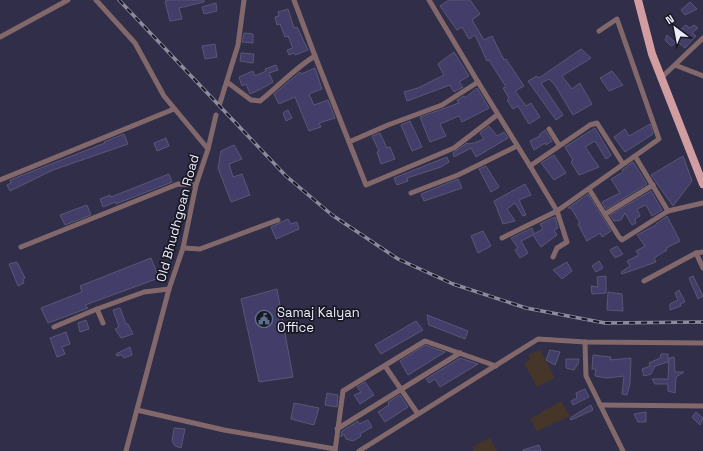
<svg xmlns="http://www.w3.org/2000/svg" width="703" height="451" viewBox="0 0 703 451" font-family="'Space Grotesk',sans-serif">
  <rect width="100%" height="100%" fill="#302e48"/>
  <g fill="#453629">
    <path d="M540,350L555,378L537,387L524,363L530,360L528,355Z"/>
    <path d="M561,401L570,416L537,431L530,419Z"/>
    <path d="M490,438L497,451H474L472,447Z"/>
  </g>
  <g fill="#423d69" stroke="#595774">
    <path d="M169,0H204V2L179,8L182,19L170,21L165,1Z"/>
    <path d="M449,0H470L480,14L472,20L484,40L492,36L504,60L506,59L524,86L515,91L526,106L531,103L540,117L529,124L518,106L513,109L507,100L509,98L503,88L506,87L489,60L487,61L475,35L469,39L462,27L457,30L440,6Z"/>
    <path d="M690,2L697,9L685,15L681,10Z"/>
    <path d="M216,3L217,11L204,14L202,7Z"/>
    <path d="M288,9L294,28L297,27L308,50L295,55L294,53L289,55L287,50L293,48L288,36L285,37L280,24L277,25L275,17L279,16L278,12Z"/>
    <path d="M686,25L690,28L694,25L698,28L692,33L696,36L685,48L679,43L684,32L681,29Z"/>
    <path d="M244,33L253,34V43L242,42Z"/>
    <path d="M667,35L676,43L671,46L665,40Z"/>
    <path d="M215,44L217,57L205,59L202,46Z"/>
    <path d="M581,49L591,58L562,76L572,89L580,83L592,104L573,115L555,85L549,79L541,83L563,115L556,120L528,81L537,76L539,78Z"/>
    <path d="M454,52L469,76L459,82L463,87L454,92L450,85L407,101L404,92L418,88L444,75L438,64Z"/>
    <path d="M241,53L254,54L253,63L240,61Z"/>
    <path d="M276,65L278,70L269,73L273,82L261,89L250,94L246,84L242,86L239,77L253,71L255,76L266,71L265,69Z"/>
    <path d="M315,68L322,89L309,94L314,105L328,100L335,118L319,123L321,127L309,131L295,97L279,104L274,94L300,72L301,74Z"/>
    <path d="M612,71L623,85L609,91L600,78Z"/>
    <path d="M477,88L489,108L462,122L459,116L440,124L446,136L430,142L420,117L459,103L457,100L464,96L465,98Z"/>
    <path d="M288,110L292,118L286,121L283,113Z"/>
    <path d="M410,121L422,147L412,151L401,125Z"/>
    <path d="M650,124L653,134L625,152L614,137L625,129L629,136Z"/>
    <path d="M489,126L497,136L504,132L508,138L476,157L471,148L454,157L453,153L467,143L468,144L474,143L484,139L480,133Z"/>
    <path d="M595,128L611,155L606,159L595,141L585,147L599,167L579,175L571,162L573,160L565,147Z"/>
    <path d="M545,130L552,141L546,145L545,143L534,150L530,141L540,136L539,135Z"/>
    <path d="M380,133L387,148L390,147L395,159L381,164L377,152L379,151L372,136Z"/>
    <path d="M124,134L128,144L53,170L10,191L7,185L11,183L10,180L105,143L104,142Z"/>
    <path d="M166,138L169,146L157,151L154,143Z"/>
    <path d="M234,145L242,159L229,164L233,177L242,174L250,195L231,202L218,168L221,151Z"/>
    <path d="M554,155L566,173L554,180L541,163Z"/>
    <path d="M683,156L692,181L673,206L651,175Z"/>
    <path d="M447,157L449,162L441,167L407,178L408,181L397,185L394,178Z"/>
    <path d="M633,162L647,184L606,209L602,202L620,193L611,179L623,172L622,170Z"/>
    <path d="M486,166L499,187L491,192L479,169Z"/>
    <path d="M169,174L172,182L116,204L115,202L103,207L100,199L110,195L111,197Z"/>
    <path d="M458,179L462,188L424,201L421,194Z"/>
    <path d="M525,184L531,195L519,200L526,215L523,216L515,203L507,209L515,221L503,224L494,201Z"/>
    <path d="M651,191L662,210L652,216L646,205L637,209L640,216L635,219L636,223L632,225L625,213L621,220L614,221L610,215Z"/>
    <path d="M588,194L611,231L602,237L600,233L587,241L578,224L580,223L571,208H568Z"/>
    <path d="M87,205L91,215L65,225L60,215Z"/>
    <path d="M667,216L680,241L666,248L667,250L654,258L656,262L622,274L621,272L630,266L627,261L639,255L636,251L645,246L637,235L656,225V224Z"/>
    <path d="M555,217L558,228L554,230L557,235L541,247L533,235L521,241L528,253L520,258L515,250L518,248L511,238L532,228L534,234L543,229L540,224Z"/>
    <path d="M288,219L291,224L297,222L299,229L276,239L271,227Z"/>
    <path d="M483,231L491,246L478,253L471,236Z"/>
    <path d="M617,246L623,254L615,258L610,250Z"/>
    <path d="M151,258L159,278L85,305L88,308L48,323L41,308L82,292L80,286Z"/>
    <path d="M599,261L603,268L596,272L592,266Z"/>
    <path d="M17,262L25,278L23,279L24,283L18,286L9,264Z"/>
    <path d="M567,262L572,271L562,279L553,270Z"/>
    <path d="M606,276V293L592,294L591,286L598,287L597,277Z"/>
    <path d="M693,276L703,296L698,299L689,278Z"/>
    <path d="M277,289L293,377L259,382L241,299Z"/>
    <path d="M679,290L685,302L680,304L681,306L670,310V304L678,300L675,293Z"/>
    <path d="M608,292L622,294L623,311L607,310Z"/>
    <path d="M120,308L126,324H128L133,334L121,338L115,329L119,327L113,310Z"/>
    <path d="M427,315L468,331L465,339L429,325Z"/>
    <path d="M86,320L89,329L80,332L78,323Z"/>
    <path d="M416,321L423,330L381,354L375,345Z"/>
    <path d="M66,332L70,344L62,347L65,354L57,357L50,338Z"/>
    <path d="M425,345L445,352L408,375L400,361Z"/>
    <path d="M130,347L132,355L124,358L122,355L117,356L116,354Z"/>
    <path d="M550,350L560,352L555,365L546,360Z"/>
    <path d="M661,354H668V362L655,366L651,374L644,376L642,369L650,366L649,363L660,358Z"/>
    <path d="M593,355L611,357L610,360L631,358L630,383L627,395L622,394L624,376L607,378L595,376L596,369H592Z"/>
    <path d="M674,357L675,372H684L676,377L675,393L668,391V384H655L652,379H668L669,358Z"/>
    <path d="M460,358L478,364L440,387L435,379L429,383L426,379Z"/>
    <path d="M566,359H579L578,364L574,370L566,368Z"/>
    <path d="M365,382L374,395L360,404L354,395L361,392L357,387Z"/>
    <path d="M585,389L589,397L573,405L571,401L577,398L576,393Z"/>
    <path d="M327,393L338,395L337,407L325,405Z"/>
    <path d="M400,395L408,407L385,422L378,412L389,405L388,402Z"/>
    <path d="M294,403L319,408L314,425L291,419Z"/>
    <path d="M591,405L593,410L571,420L570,418Z"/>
    <path d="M646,412V422H638L634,414Z"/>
    <path d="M696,412L703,418L700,425L692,417Z"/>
    <path d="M368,420L372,427L360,434L361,436L353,441L346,439L344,434L341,437L342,431L358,421L359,424Z"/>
    <path d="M174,428L185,429L181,448L175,446L172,441Z"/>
    <path d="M539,445L541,451H523V450Z"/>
  </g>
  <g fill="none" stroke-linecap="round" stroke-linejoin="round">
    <g stroke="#82686a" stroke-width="5">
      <path d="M96,0L135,43L164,96L208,149L196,185L183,248L169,289L126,451"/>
      <path d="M429,0L478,82"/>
      <path d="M0,37L68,0"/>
      <path d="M315,56L366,185L454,148L497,115"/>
      <path d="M675,65L703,76"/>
      <path d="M661,78L703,38"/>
      <path d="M227,82L251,100L260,101C279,86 295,68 315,56L294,0"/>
      <path d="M220,103L238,45L244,0"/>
      <path d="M549,129L559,145"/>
      <path d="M349,142L388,125L442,105L478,82L530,166"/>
      <path d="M208,149L216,115"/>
      <path d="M635,156L668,211"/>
      <path d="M0,180L174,109"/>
      <path d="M589,189L619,237L622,240L668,211L703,203"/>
      <path d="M411,193L458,175L517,146"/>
      <path d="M605,214L653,185"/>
      <path d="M502,238L557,211L530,166L590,125L597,123L623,164"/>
      <path d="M21,247L178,184L196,185"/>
      <path d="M183,248L200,249L278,220"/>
      <path d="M703,252L696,253L703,268"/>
      <path d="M553,257L557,248L567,242L557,211L659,139L617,19L599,31"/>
      <path d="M644,281L696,253"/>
      <path d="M103,323L97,309L144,292L169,289"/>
      <path d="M54,327L97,309"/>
      <path d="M585,342L586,376L623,451"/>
      <path d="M385,366L418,414"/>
      <path d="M600,405L703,406"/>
      <path d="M137,410L224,430L335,449"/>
      <path d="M337,429L460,353"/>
      <path d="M335,451L343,391L425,341L496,366"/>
      <path d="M359,451L538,339L585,342L703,343"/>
    </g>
    <path stroke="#d19da1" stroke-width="8" d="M638,0L652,54L703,184"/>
    <defs>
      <path id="rail" d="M119,0L286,176L332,215L398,259L453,284L526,308L605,323L703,322"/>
    </defs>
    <use href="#rail" stroke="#8b8a9f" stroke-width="3.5"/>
    <use href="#rail" stroke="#181823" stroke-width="2" stroke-dasharray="6" stroke-linecap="butt"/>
  </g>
  <defs>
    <symbol id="civic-ring" viewBox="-11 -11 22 22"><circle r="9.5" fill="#181823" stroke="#5c6f8a" stroke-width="1.5"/><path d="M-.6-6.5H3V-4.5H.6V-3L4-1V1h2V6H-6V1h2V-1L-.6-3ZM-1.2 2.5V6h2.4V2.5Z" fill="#5c6f8a"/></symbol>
  </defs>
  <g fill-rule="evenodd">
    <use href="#civic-ring" x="254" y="309" width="20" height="20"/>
  </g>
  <g text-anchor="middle" stroke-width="3.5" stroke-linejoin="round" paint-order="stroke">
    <g font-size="13" fill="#ecebfc" stroke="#181823">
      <text transform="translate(177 218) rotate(-75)" y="5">Old Bhudhgoan Road</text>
    </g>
    <g font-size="13" fill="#ecebfc" stroke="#181823" text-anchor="start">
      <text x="277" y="317">Samaj Kalyan<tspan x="277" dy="15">Office</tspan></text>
    </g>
  </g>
  <g transform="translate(675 28) rotate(328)" stroke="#181823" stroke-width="3" paint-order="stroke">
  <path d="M0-3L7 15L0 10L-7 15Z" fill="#ecebfc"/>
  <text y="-6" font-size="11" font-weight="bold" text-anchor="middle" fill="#ecebfc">N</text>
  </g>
</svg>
